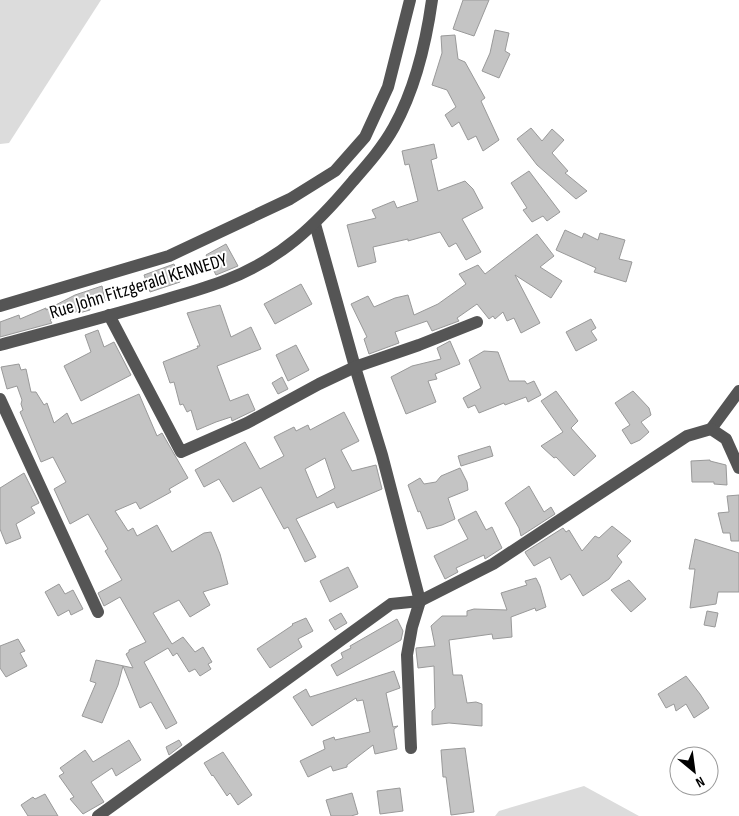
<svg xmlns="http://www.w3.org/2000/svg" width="739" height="816" viewBox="0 0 739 816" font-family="'Sofia Sans Condensed',sans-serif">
  <rect width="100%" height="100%" fill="#fff"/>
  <g fill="#dcdcdc">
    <path d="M0,0H101L9,143L0,144Z"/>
    <path d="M584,786L639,816H495L499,811Z"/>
  </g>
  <g fill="#c4c4c4" stroke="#999" fill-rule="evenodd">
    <path d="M463,0H489L474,36L453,29Z"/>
    <path d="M495,30L509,33L505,51L510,54L499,78L482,71L490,53Z"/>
    <path d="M455,35L458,59L465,62L485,98L481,101L499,140L483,151L476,136L468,140L459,122L452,127L445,115L456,107L447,90L432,85L442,53L441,36Z"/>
    <path d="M531,128L542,141L552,129L564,140L552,153L568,171L565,173L587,191L576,199L537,165L517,139Z"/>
    <path d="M434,144L437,158L431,160L438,191L465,181L473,189L483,208L462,219L481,252L466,260L456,243L449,247L440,232L408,241V239L373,247L376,262L358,267L347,225L376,218L372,210L394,201L397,208L418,201L409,164L405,165L402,151Z"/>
    <path d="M529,171L560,212L547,221L543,216L532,222L523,210L527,208L511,183Z"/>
    <path d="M565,230L582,238L584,233L598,240L600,233L625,240L619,259L632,262L626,282L594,272L596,268L556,250Z"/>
    <path d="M537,234L554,256L540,267L562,281L551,298L515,275L540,323L521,333L514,318L507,321L503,312L495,319L493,316L489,319L477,304L457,318L459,321L432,331L427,321L395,332L399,343L369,354L364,339L367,337L351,304L368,296L374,307L395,298L408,295L414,315L438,304L466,284L459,274L478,265L485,274Z"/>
    <path d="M226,244L238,266L216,275L206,255Z"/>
    <path d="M174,264L180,282L150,292L144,275Z"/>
    <path d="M301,284L312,304L275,324L264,304Z"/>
    <path d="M102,286L105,301L90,307V310L79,313L78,311L50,320L52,323L0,337V322L19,315L20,319L46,308V310L75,295Z"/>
    <path d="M220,305L231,337L251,327L261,349L217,366L230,401L248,394L255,410L232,421L231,417L216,422L197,430L191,410L187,412L183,404L180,405L174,382L170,383L163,362L198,348L197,346H200L187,313Z"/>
    <path d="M591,319L596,328L591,331L597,340L576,351L566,332Z"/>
    <path d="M98,330L104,347L114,342L131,375L81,401L64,366L91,352L85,335Z"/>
    <path d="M450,341L460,364L435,374L437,379L428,381L436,402L406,414L391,377L412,366L441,359L437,348Z"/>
    <path d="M296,345L309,370L288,381L276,355Z"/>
    <path d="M484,351L498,352L509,381H525L527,384L534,381L541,395L528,402L526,397L505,405L504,403L479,413L475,405L468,408L463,398L481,388L469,360Z"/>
    <path d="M19,364L21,370L26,369L31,392H36L44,405L47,403L54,423L67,413L72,424L139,394L157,436L162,433L188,478L169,489L171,492L140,509L136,502L115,511L128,531L133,528L137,536L157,525L172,552L204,533L211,532L220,554L228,584L203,592L210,605L190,617L179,600L153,613L172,644L183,637L195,652L203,647L212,662L208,664L211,669L200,676L195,669L189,672L177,653L173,656L168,648L144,662L177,723L166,729L151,702L140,708L123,666L118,685L102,723L82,716L96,683L90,681L96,660L133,668L126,654L129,652V650L146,642L120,597L104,606L98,593L122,580L105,551L108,549L88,514L70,524L54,489L66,482L53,457L41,462L20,412L23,410L21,404L22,400L17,386L7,389L1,367Z"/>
    <path d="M282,377L288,389L278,394L272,383Z"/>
    <path d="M556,391L578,421L571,428L596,456L574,476L556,457L554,458L541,446L563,432L541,401Z"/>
    <path d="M633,391L649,408L651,415L641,422L649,432L640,440L631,444L622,430L630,425L615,403Z"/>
    <path d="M344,412L359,441L341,450L352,471L376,465L382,489L337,508L334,502L296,519L316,557L305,562L288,527L284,529L261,487L233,502L219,479L204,487L195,470L245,442L260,469L284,456L274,437L294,427L296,431L308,425L310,430ZM325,458L335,488L317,498L305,469Z"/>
    <path d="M490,446L493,456L461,466L458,456Z"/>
    <path d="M710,460V461L726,465L727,485L714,484V482H692L691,461Z"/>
    <path d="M460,468L467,482L468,490L448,498L455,519L442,525L427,529L420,511L418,512L408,485L420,478L424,484L436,482L441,476Z"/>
    <path d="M24,473L39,503L31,507L35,513L16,524L21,538L6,544L0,529V488Z"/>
    <path d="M529,486L544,512L551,507L555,514L521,536L519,528L505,503Z"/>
    <path d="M739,495V541H731L730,533H723L718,513L729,512L727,496Z"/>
    <path d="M476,511L486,530L492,527L502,548L485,559L484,555L456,568L458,572L445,579L434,556L468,539L458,520Z"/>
    <path d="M612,526L631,541L617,556L622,562L609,579L583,596L570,574L561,580L550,557L534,566L526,554L525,552L563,528L566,532L569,530L582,551L595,536L599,538Z"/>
    <path d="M695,539L739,553V592H718L716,604L690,608L695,569H689Z"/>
    <path d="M348,567L358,587L330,602L320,581Z"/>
    <path d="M536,578L540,586L546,607L536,611L535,608L511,617L512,637L493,639L492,634L449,640L453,675H462L467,703L476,702L482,704V726L449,723L432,725V711L435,708L434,666L418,668L416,650V648L435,646L431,626L442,616H467V611L474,609L507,610L501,593L527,585L525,581Z"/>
    <path d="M629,580L646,599L631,612L611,590Z"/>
    <path d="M59,584L65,594L73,590L83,609L71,615L69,610L58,616L45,592Z"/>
    <path d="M707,611L718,613L715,627L704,625Z"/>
    <path d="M341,613L347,623L335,630L329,620Z"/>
    <path d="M306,618L313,631L298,639L302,647L270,668L257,649L293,625L292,624Z"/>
    <path d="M397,619L403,631L401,640L337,676L331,665L343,658L341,653L351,648L350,646Z"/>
    <path d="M18,639L25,651L20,653L27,666L6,677L0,668V646Z"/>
    <path d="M394,671L400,688L386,693L393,727L398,726L394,729V732L397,749L375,754L373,745L347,765V767L333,771L331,766L308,777L300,761L325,749L323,741L334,737L335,740L370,732L363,700L357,701L356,698L312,726L293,697L306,689L310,697Z"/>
    <path d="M686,676L700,694L709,708L694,718L686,704L676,711L674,704L666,708L658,694Z"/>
    <path d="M129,740L141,760L116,776L112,768L91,782L104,802L83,814L70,799L74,797L59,776L64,773L60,768L85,750L93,762Z"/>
    <path d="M179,740L182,745L169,755L166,747Z"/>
    <path d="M465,748L474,812L451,815L446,777H443L441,750Z"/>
    <path d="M223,752L252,795L238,805L230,793L227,796L213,775L212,776L204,763Z"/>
    <path d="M400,788L403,811L380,814L377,791Z"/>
    <path d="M352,793L358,814L351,816H331L326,800Z"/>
    <path d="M45,794L58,816H28L21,805L33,797L35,799Z"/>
  </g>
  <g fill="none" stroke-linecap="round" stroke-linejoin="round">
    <g stroke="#555" stroke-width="12">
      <path d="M315,224L355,367L382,455L420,601L412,627L407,655L411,748"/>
      <path d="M0,306L169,256L290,199L335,171L365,137L388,87L410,0"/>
      <path d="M109,315L181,452L247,423L319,384L355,367L419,345L477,322"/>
      <path d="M0,345C52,331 105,317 157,302C180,295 204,289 226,280C281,259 316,225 353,181C368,164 383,147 394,127C415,89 426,43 432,0"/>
      <path d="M0,399L98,612"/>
      <path d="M711,429L739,391"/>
      <path d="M98,816L391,604L420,601L493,564L687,436L711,429L726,439L739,468"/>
    </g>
  </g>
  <g text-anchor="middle" stroke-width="4" stroke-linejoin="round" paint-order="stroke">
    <g font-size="19" fill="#000" stroke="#fff">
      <text transform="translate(138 285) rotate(-17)" y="7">Rue John Fitzgerald KENNEDY</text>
    </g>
  </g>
  <g transform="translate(694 771) rotate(151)"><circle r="24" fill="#ffffff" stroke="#999999"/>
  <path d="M0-4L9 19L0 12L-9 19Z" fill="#000000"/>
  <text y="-8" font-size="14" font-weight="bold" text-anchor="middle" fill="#000000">N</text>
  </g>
</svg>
